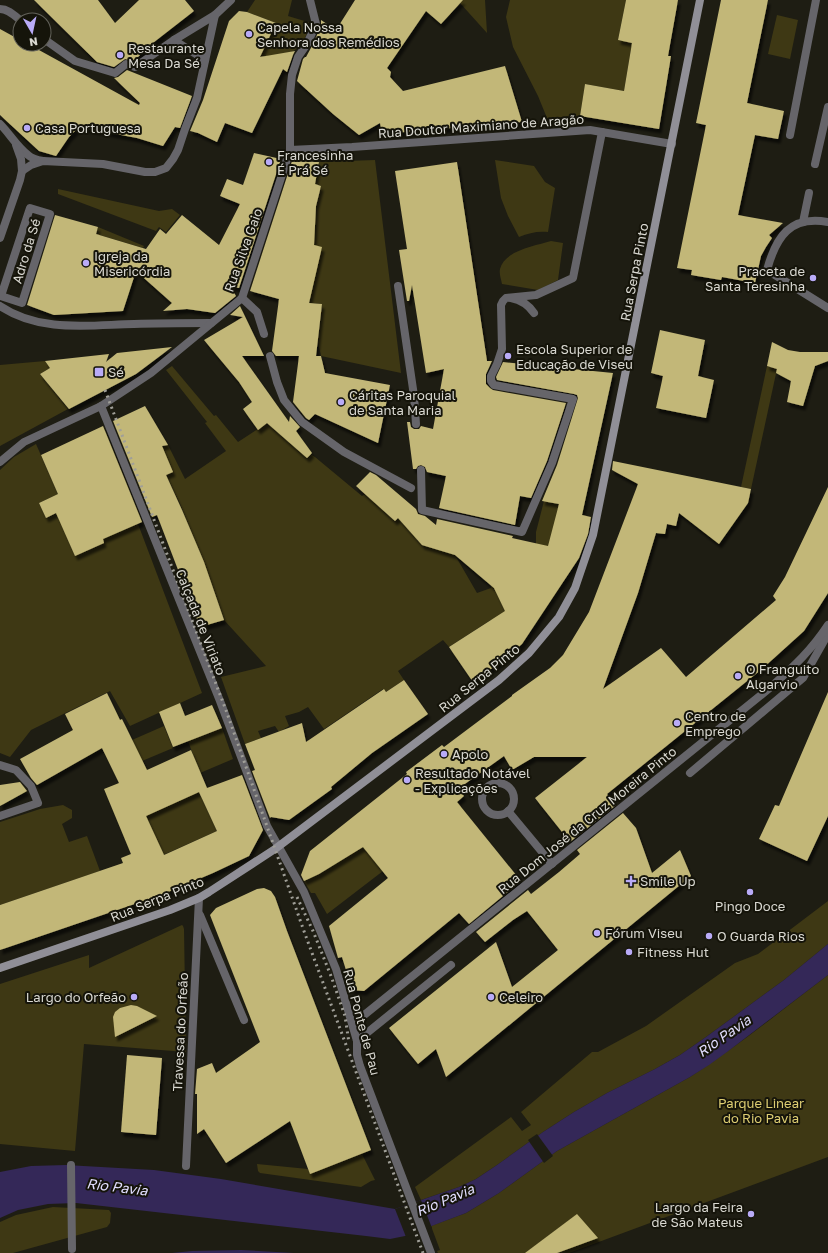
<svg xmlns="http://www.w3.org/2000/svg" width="828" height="1253" viewBox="0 0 828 1253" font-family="'Golos Text',sans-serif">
  <defs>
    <filter id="shadow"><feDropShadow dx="2.5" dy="4.5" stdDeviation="1" flood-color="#0009"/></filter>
  </defs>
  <rect width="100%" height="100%" fill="#1e1d13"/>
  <g fill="#3e3814">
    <path d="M255,0H292L288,16L311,23C308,33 303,44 295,50C290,54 267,56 260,57L276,23L247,12Z"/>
    <path d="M457,0H485L487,33L460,3Z"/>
    <path d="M510,0H626L618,40L632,43L624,91L585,84L580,116L547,118L538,96L513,47L506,17Z"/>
    <path d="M777,15L798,20L790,59L768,54Z"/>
    <path d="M375,160L401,373L321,356L318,342L322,304L309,303L316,206L321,186L315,184L319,162Z"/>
    <path d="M495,160L534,166L545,182L555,188L548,232C537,231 529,233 519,237L508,216L501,198Z"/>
    <path d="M58,189L159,211L172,209L180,215L166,232L159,227L156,231L58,194Z"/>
    <path d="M98,227L144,246L143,248L96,234Z"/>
    <path d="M551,241L563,243L558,280L538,290L502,284C501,279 499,274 500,269C505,250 535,246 551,241Z"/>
    <path d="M45,361L50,368L40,374L68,409L0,446V365Z"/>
    <path d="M172,366L214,416L216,415L238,442L267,423L286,439L315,457L362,496L365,494L395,521L398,518L417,539V541L446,546L445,552L455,555L477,593L491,588L493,571L536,559V532L544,501L559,504L572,566L569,573L539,560L507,614L489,621L449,647L443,640L398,671L404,680L386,692L383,689L324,729L308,707L299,712L285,716L289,726L279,732L275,726L258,731L261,738L245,744L221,677L266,666L224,620L203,561L180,504L166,475L157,448L168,445L185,479L226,451L205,423L207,422L166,370Z"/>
    <path d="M767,366L777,369L751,489L741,487Z"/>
    <path d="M36,444L58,494L39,503L46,518L58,512L69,542L75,556L104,543L103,539L138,524L202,693L130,726L110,691L31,730L10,757L0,753V470L14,457Z"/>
    <path d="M164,726L173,748L142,761L132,740Z"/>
    <path d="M222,728L233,759L200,773L188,741Z"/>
    <path d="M135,792H199L217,831L163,855Z"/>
    <path d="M63,805L72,810V818L62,824L69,842L87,836L100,871L0,905V822L40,809Z"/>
    <path d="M363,846L383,871L327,914L315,893H311L304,881L321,873Z"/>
    <path d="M828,901V944L784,980L706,1037L680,1055L655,1069L607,1093L574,1112L543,1132L497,1165L476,1179L459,1187L421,1200L415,1187L511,1117L522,1131L531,1125L521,1112L592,1052H598L646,1026L735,963L758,954Z"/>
    <path d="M182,925L183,926L184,929L186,1052L84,1044L75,1151L0,1144V984L89,955V968Z"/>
    <path d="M828,975V1157L569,1253H438L437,1251L440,1250L431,1226L466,1213L499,1193L557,1151L690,1077C738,1046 782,1010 828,975Z"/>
    <path d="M362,1154L375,1180L371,1181L361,1187L260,1173L258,1171L257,1164L308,1169L310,1173Z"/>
    <path d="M53,1207L109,1210L111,1213L110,1223L107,1227L13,1253H0V1222L16,1215Z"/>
  </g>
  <g fill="#342858">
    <path d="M828,944V975L727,1052L709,1065L690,1077L557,1151L499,1193L466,1213L405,1236L390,1239L366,1236L76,1203L48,1204L18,1210L0,1218V1172L31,1166L66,1165L154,1170L221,1179L395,1209L459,1187L476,1179L497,1165L543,1132L574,1112L607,1093L655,1069L680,1055L706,1037L784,980Z"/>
    <path d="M241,1250L294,1253H172L192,1251Z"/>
  </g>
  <g fill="#1e1d13">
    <path d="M537,1134L553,1156L544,1163L528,1140Z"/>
    <path d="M421,1200L432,1228L406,1237L395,1209Z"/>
  </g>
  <g fill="#c2b778" fill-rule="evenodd" filter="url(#shadow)">
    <path d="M34,0H98L115,23L139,0H185L194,11L149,46L134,61L125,59L114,67L97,62Z"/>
    <path d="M355,0H463L441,24L426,11L387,68L391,72L390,77L403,91L505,66L522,122L382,134L380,123L359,135L333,114L297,81L303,59L305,57H306L312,46L321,26V20L336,30Z"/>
    <path d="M626,0H678L668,56H671L659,129L580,116L585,84L624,91L632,43L618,40Z"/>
    <path d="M721,0H768L747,103L784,111L778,139L755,135L738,215L783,223L769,235L772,238L766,247L761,256L755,283L722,277L721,280L691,275L692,270L677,268L706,125L696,123Z"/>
    <path d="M239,11L247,12L276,23L260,57L295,51L293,55L287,72L283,69L252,133L225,123L217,142L198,133L190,131L203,100L229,21Z"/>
    <path d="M0,29L20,40V44H28L139,105L140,103L114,78L118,77L127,70L192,96L180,128L175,127L163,146L137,138L79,127L69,137L56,156L39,151L0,115Z"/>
    <path d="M254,153L281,159L239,288L230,286L236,296L215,313L187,309L163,311L172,303L136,271L123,311L54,315L27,305L55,215L98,227L96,234L146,249L160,229L166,234L182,215L219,245L240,204L220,196L227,179L243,185Z"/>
    <path d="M292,161L319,162L315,184L321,186L316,206L314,245L322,247L309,303L322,304L316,356H321L325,373L390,385L378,443L315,414L309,420L306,418L293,402L299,356H276L272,351L279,299L250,291Z"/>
    <path d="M457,162L487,361H492L486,374V384L490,388L493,390L566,403L547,461L531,498L520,496L515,525L439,508L446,476L427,472L425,467L421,465L418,466L416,469H413L407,422H410L411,427L414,429H419L421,426L433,429L444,369L426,373L412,285L409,301H407L399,250L407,249L395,171Z"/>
    <path d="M240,306L264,356H242L289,422L290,416L300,427L296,431L312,453L307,458L267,423L258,430L243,409L252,402L239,382L204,340L243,317L230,315Z"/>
    <path d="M660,330L705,340L698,376L714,380L706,418L656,408L663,376L651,373Z"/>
    <path d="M772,342L788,350L800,352H828V361L815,366L803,406L787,402L791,381L776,373L777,369L767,366Z"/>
    <path d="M172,347L136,374L69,409L40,374L50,368L45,361L109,354L106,362L117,353Z"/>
    <path d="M503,362L613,373L582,515L591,517L588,534L579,558L522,644L506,658L473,682L449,647L505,611L494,588L455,555L422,545L398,518L395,521L356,486L370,472L376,475L416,509L418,514L425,516L436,525L437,519L513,536L512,538L548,546L559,504L542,501L557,465L578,398L577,395L574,394L497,380L496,377Z"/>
    <path d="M145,406L168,445L162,446L173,472L166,475L182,510L204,562L224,620L200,627L157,515L152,517L113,421Z"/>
    <path d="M103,426L142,522L103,539L104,543L75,556L56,513L46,518L39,503L58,494L41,455Z"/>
    <path d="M613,461L751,489L748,503L719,544L679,513L676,526L667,524L665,534L656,533L638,593L603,689L661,648L686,677L776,600L773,596L785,577L828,487V593L804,631L762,669L607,794L616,805L570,842L535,798L587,757H534L512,770L504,756L462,786L464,789L460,791L464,796L457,802L521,881L469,924L459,913L364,991L352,990L342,957L338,958L329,926L388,878L363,847L319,874L304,881L301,875L310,851L407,774L406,772L442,745L444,747L512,696V695L550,668L563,655L589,612L638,484L612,470Z"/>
    <path d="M404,680L428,714L372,753L331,787L332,789L289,820L271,817L270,818L252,771L255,770L245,744L302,723L306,742L384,689L386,692Z"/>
    <path d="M828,692V816L807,861L759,839L775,805L779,806Z"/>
    <path d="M107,693L120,720L122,719L147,770L191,750L207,788L242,775L263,830L249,856L213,873L161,895L0,950V905L123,863L121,858L131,854L104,789L119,783L102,748L37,785L31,778L20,759L73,730L65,714ZM199,792L217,831L164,855L146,816Z"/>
    <path d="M180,703L185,716L212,705L222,728L173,747L159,712Z"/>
    <path d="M20,782L27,791L0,806V785Z"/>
    <path d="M623,813L636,828L652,873L680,850L691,876L446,1077L436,1049L418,1064L389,1028L496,942L512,987L558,950L527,911L513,920L485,942L476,932L528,890L531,894L559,872L580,854L577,850Z"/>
    <path d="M264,888L271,891L275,897L287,931L371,1150L310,1174L290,1121L226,1163L204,1129L197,1134V1094H195L197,1069L212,1063L216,1073L260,1042L210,915L216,908L257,889Z"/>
    <path d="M131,1005L137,1006L157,1016L115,1037L113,1017L115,1012L120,1008Z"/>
    <path d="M127,1055L162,1058L156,1135L121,1132Z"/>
    <path d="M577,1214L598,1238L557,1253H525Z"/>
  </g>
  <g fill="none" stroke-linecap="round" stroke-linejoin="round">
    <g stroke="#66656a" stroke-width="8">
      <path d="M790,135L816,0"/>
      <path d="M828,222C790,215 776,237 767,270L828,308"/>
      <path d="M398,286L414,396L416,424"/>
      <path d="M242,298L257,312L264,334"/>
      <path d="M511,298C521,300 528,304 534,313"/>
      <path d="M270,356L277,382L284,400L302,422L344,452L411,488"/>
      <path d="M421,470L422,510L522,532L552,463L573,399L494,385L491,381V376L497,364L502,349L501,305L503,301L506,298L536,295L573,278L602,132"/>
      <path d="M0,765L16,770L31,786L38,803L0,816"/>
      <path d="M690,773L803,678L828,634"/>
      <path d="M357,1041L451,965"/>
    </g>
    <g stroke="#66656a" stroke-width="8">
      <path d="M0,9C8,9 14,15 20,20"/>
      <path d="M44,39L75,61L115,73L126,64L135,67L174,40L215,15"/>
      <path d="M174,40L205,60"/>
      <path d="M0,124C10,134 17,147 28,155C32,159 37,160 43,161"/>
      <path d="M16,145L21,159L22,171"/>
      <path d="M290,150L352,147L590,130L672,144"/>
      <path d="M815,164L828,107"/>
      <path d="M30,208L50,214L22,303L1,296Z"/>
      <path d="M803,222L809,193"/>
      <path d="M0,238L20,180L22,171L31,165L43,161L103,164L145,172H155L166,168L173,159L178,150L185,129L197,98L215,15L231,0"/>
      <path d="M0,306C40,333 89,325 134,324C160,323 185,323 211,323"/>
      <path d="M101,406L220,701L267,826L304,892L336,969L357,1041V1055L360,1066L431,1253"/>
      <path d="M0,462L24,442L101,406L151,373L242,298L290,150V94L292,75L298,57L307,44L316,24L310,0"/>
      <circle cx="498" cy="799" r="16"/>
      <path d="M508,811L552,864"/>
      <path d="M200,915L244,1020"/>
      <path d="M353,1024L771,687C793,667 811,651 828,625"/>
      <path d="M71,1165L72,1249"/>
      <path d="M186,1166L199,898"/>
    </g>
    <path stroke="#908f97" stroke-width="8" d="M0,968L170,910L199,898L209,892L275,849L499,680L529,653L559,617L575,588L593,535L700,0"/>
    <g stroke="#a09f98" stroke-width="3" stroke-dasharray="2 4" stroke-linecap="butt">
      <path d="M105,390L227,713L305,934L423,1253"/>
      <path d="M297,897L313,931L331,976L345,1016L349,1043"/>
    </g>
  </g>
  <g fill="#b9abf7" stroke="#15140a" stroke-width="1.5">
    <circle cx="249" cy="34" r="4"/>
    <circle cx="120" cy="55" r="4"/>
    <circle cx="27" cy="128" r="4"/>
    <circle cx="269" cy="162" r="4"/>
    <circle cx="86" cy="263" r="4"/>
    <circle cx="813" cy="278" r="4"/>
    <circle cx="508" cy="356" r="4"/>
    <rect x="94" y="367" width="10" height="10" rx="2"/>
    <circle cx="341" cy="402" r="4"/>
    <circle cx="738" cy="676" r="4"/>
    <circle cx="677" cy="723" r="4"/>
    <circle cx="444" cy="754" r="4"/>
    <circle cx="407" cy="780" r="4"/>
    <path d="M629 875h4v4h4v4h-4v4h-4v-4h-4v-4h4z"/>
    <circle cx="750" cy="892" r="4"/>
    <circle cx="597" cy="933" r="4"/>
    <circle cx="709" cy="936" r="4"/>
    <circle cx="629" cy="952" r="4"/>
    <circle cx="134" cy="997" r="4"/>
    <circle cx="491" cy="997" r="4"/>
    <circle cx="751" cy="1214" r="4"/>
  </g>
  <g text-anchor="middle" stroke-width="4" stroke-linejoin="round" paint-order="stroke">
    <g font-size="13" fill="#d9d8d1" stroke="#15140a" text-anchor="start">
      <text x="257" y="32">Capela Nossa<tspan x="257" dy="15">Senhora dos Remédios</tspan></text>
      <text x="128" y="53">Restaurante<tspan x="128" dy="15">Mesa Da Sé</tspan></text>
      <text x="35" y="133">Casa Portuguesa</text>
      <text x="277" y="160">Francesinha<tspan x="277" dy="15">É Prá Sé</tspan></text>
      <text x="94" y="261">Igreja da<tspan x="94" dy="15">Misericórdia</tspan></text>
      <text x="805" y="276" text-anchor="end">Praceta de<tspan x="805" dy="15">Santa Teresinha</tspan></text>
      <text x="516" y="354">Escola Superior de<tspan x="516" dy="15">Educação de Viseu</tspan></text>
      <text x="108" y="377">Sé</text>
      <text x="349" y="400">Cáritas Paroquial<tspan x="349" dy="15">de Santa Maria</tspan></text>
      <text x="746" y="674">O Franguito<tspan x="746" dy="15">Algarvio</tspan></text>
      <text x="685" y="721">Centro de<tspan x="685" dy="15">Emprego</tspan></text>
      <text x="452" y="759">Apolo</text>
      <text x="415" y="778">Resultado Notável<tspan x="415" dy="15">- Explicações</tspan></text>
      <text x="640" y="886">Smile Up</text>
      <text x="750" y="911" text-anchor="middle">Pingo Doce</text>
      <text x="605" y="938">Fórum Viseu</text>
      <text x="717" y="941">O Guarda Rios</text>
      <text x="637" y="957">Fitness Hut</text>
      <text x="126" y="1002" text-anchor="end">Largo do Orfeão</text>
      <text x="499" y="1002">Celeiro</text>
      <text x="743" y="1212" text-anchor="end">Largo da Feira<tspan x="743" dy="15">de São Mateus</tspan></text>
    </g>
    <g font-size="13" fill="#d9d8d1" stroke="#15140a">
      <text transform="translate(481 126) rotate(-4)" y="5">Rua Doutor Maximiano de Aragão</text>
      <text transform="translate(243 250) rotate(-70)" y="5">Rua Silva Gaio</text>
      <text transform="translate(26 251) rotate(-73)" y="5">Adro da Sé</text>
      <text transform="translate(634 272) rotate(-79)" y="5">Rua Serpa Pinto</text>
      <text transform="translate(201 622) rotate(68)" y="5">Calçada de Viriato</text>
      <text transform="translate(479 678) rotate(-39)" y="5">Rua Serpa Pinto</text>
      <text transform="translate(587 820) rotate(-39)" y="5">Rua Dom José da Cruz Moreira Pinto</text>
      <text transform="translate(157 899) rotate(-22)" y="5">Rua Serpa Pinto</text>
      <text transform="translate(362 1022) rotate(75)" y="5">Rua Ponte de Pau</text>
      <text transform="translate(180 1032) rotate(-87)" y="5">Travessa do Orfeão</text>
    </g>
    <g font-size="13" fill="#ddcd72" stroke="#15140a">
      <text x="761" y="1108">Parque Linear<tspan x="761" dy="15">do Rio Pavia</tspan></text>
    </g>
    <g font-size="14" font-style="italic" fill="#e1ddfe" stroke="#15140a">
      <text transform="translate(724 1036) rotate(-35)" y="5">Rio Pavia</text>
      <text transform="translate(117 1187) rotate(7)" y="5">Rio Pavia</text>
      <text transform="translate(445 1200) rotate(-23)" y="5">Rio Pavia</text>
    </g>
  </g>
  <g transform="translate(32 32) rotate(171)"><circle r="19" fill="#15140a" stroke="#63625a"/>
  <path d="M0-3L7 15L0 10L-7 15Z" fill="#b9abf7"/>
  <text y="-6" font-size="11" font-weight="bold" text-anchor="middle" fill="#d9d8d1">N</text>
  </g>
</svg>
